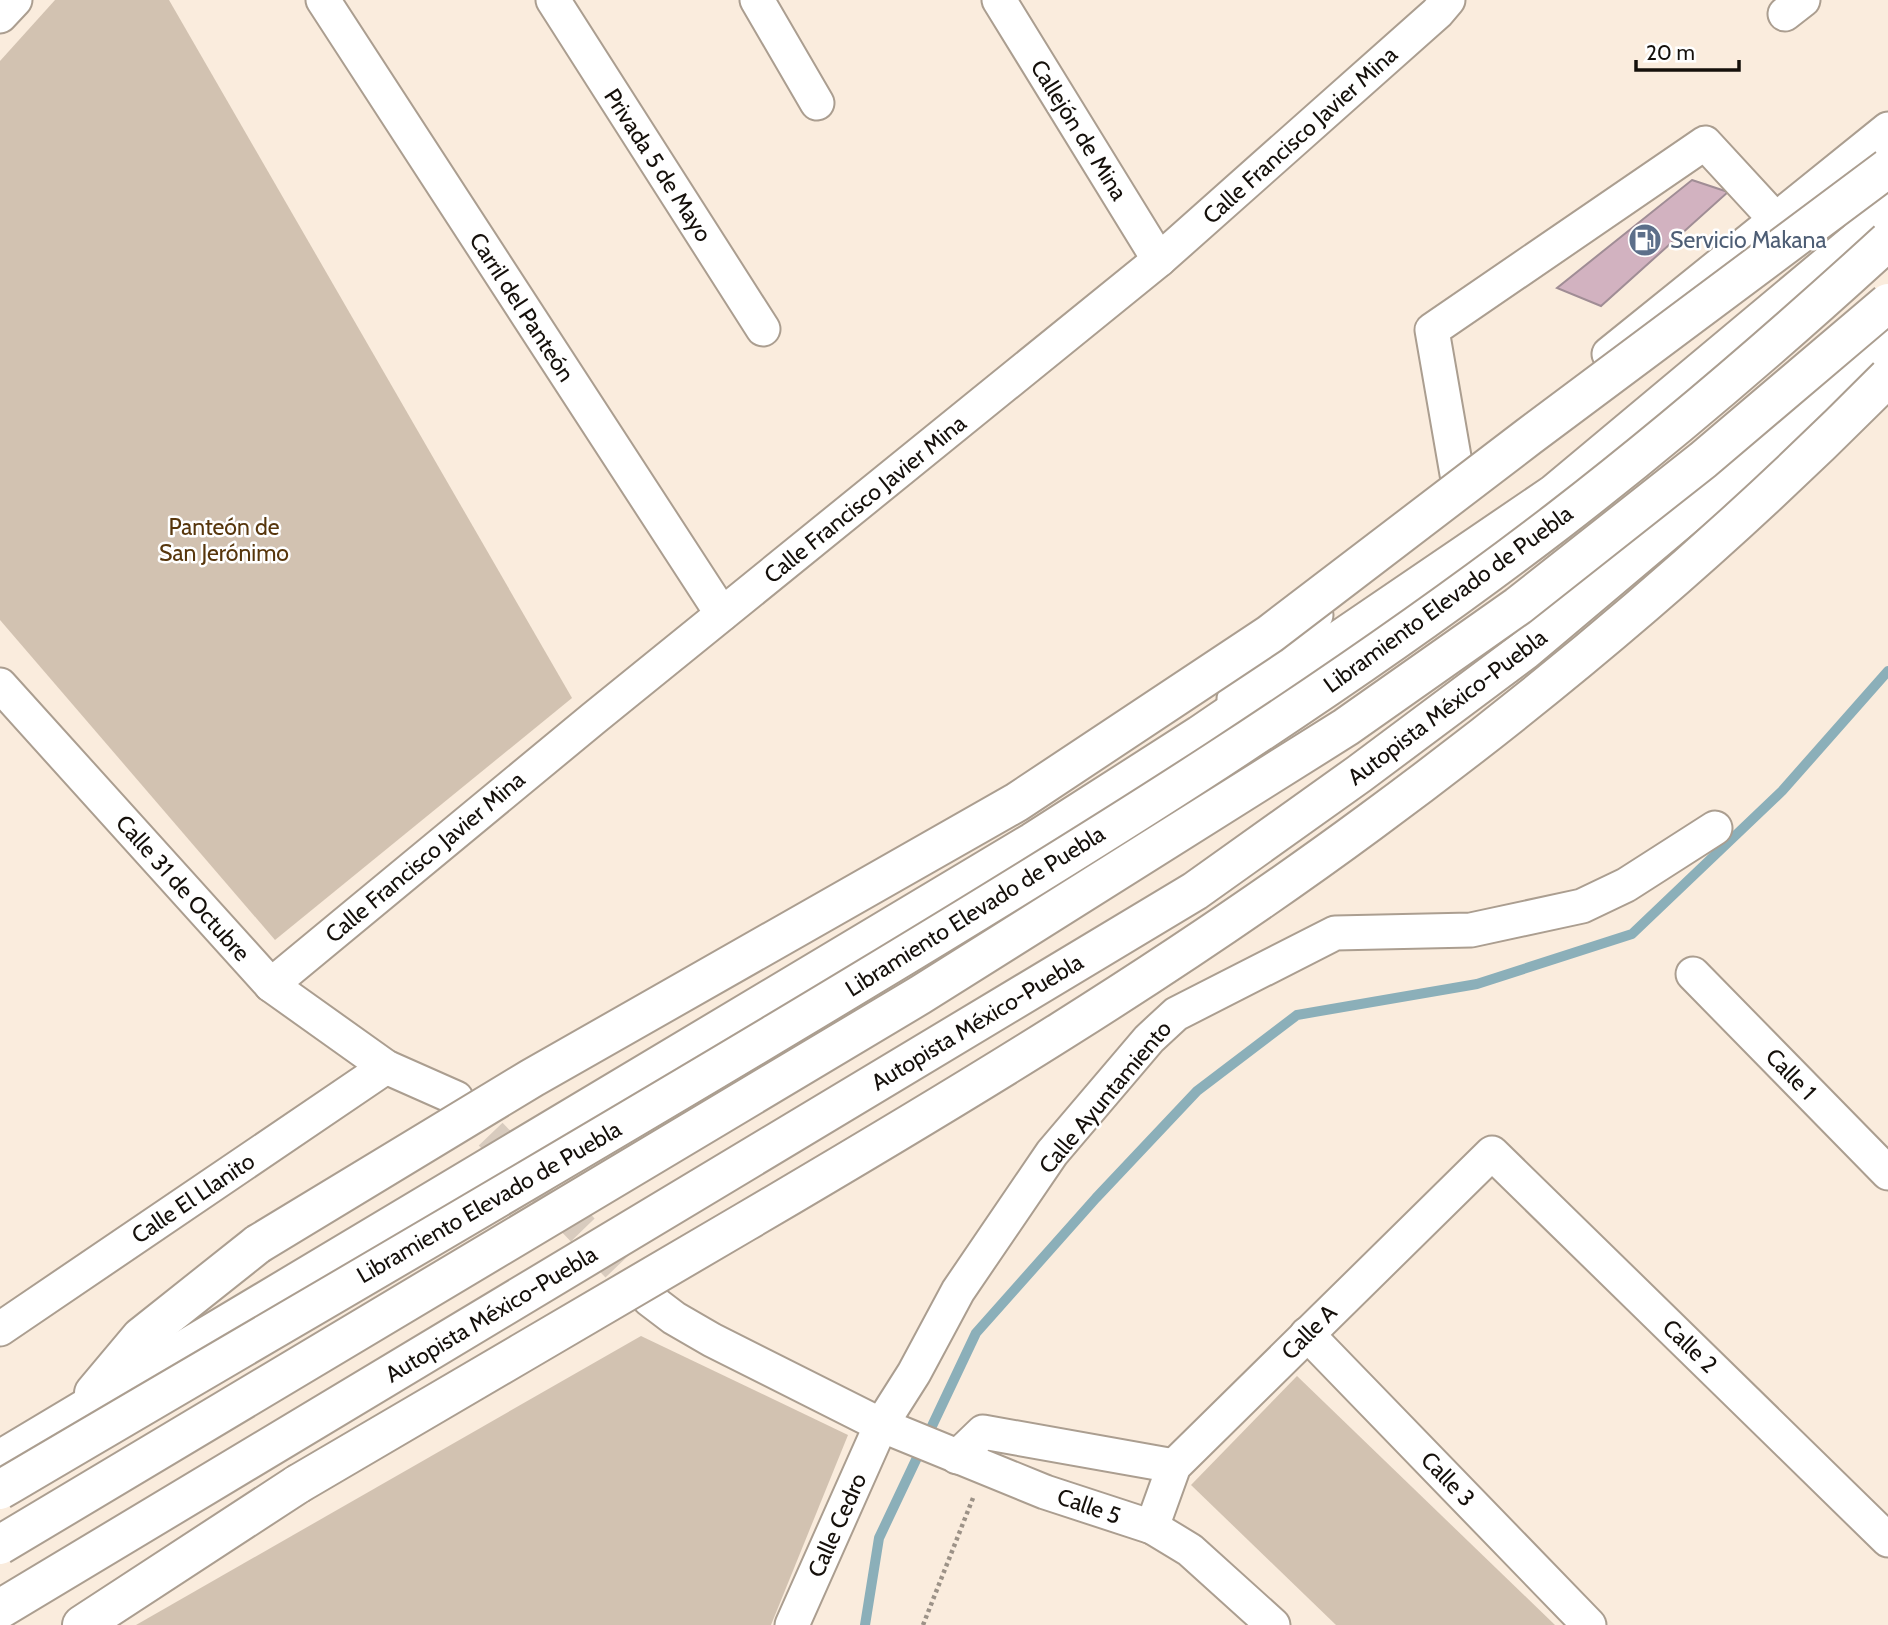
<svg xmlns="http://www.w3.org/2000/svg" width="1888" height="1625" viewBox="0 0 1888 1625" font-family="Cabin,sans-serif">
  <rect width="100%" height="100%" fill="#faecdd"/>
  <g fill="#d2c2b1">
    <path d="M55,0H169L572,698L275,940L0,620V61Z"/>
    <path d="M641,1336L848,1435L771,1625H136Z"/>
    <path d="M1297,1376L1555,1625H1336L1191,1485Z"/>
  </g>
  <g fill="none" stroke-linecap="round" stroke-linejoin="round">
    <path stroke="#8bafb9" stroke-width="10" d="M865,1625L879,1538L976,1333L1096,1198L1197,1091L1297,1015L1477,984L1632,934L1782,791L1888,671"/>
  </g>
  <path fill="#d2b2c0" stroke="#a08d95" stroke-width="2" d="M1692,180L1728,192L1601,306L1557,288Z"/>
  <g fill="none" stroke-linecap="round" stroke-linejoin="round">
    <path stroke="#d8cbbe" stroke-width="33" stroke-dasharray="33 17" stroke-linecap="butt" d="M456,1098L649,1299"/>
    <defs>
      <g id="minor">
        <path d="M323,0L722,614"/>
        <path d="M553,0L763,329"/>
        <path d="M757,0L817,103"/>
        <path d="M999,0L1159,260"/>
        <path d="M1785,14L1803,0"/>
        <path d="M0,16L15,0"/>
        <path d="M1609,354L1888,129"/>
        <path d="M1457,474L1432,330L1705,143L1776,220"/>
        <path d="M0,685L271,985L386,1067L456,1098"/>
        <path d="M1234,699L1316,615"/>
        <path d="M1693,974L1888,1173"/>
        <path d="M271,985L594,718L1159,260L1437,13L1448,0"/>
        <path d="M649,1299L674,1318L712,1340L881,1425L1045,1492L1152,1527L1190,1550L1273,1625"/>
        <path d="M0,1329L386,1067"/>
        <path d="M1307,1334L1589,1625"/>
        <path d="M957,1457L983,1432L1174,1466"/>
        <path d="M1152,1527L1174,1466L1492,1153L1888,1540"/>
        <path d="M792,1625L881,1425L914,1373L958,1291L1052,1153L1149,1039L1176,1014L1335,933L1471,930L1582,906L1626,885L1715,828"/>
      </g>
      <g id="highway">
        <path d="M94,1393L141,1337L258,1244"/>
        <path d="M0,1460L1033,842L1200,735L1554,494L1857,241L1888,209"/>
        <path d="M0,1609L1195,891L1359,774L1525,650L1843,382L1888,341"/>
        <path d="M82,1625L298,1484"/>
      </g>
    </defs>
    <use href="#minor" stroke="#ab9e90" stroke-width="37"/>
    <use href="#highway" stroke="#ab9e90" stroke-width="42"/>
    <path stroke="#9c9287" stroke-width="4.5" stroke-dasharray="3.5 3.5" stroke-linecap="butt" d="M923,1625L973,1498"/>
    <use href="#minor" stroke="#fff" stroke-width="33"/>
    <use href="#highway" stroke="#fff" stroke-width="38"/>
    <defs>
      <g id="highway-bridge">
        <path d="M258,1244L532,1078L1017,802L1270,634L1528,437L1888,168"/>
        <path d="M298,1484C447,1397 596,1309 745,1222C958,1097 1171,969 1370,822C1551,689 1730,537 1888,377"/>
        <path d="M0,1490C288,1320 578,1153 864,980C1101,837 1338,690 1558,521C1672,433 1781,339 1888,241"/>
        <path d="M0,1545L920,995L1346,727L1518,606L1703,460L1888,303"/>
      </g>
    </defs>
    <use href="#highway-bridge" stroke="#ab9e90" stroke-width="42" stroke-linecap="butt"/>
    <use href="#highway-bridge" stroke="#fff" stroke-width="38"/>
  </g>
  <defs>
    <symbol id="fuel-disc" viewBox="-11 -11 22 22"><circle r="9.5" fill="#5c6f8a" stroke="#fff"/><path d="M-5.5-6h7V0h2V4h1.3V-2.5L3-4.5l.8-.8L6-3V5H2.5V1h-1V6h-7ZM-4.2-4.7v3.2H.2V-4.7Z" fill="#fff"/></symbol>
  </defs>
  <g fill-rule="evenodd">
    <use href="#fuel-disc" x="1626" y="221" width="38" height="38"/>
  </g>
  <g text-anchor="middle" stroke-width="5" stroke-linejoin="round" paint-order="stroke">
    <g font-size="23" fill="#15100b" stroke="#fff">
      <text transform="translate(1079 130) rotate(58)" y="8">Callejón de Mina</text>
      <text transform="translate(1300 135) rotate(-42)" y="8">Calle Francisco Javier Mina</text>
      <text transform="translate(658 165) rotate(57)" y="8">Privada 5 de Mayo</text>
      <text transform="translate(522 307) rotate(57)" y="8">Carril del Panteón</text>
      <text transform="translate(865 499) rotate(-39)" y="8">Calle Francisco Javier Mina</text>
      <text transform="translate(1448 599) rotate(-36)" y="8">Libramiento Elevado de Puebla</text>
      <text transform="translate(1447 707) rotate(-37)" y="8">Autopista México-Puebla</text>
      <text transform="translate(425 857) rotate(-40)" y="8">Calle Francisco Javier Mina</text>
      <text transform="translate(183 888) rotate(48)" y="8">Calle 31 de Octubre</text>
      <text transform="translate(975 911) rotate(-32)" y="8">Libramiento Elevado de Puebla</text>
      <text transform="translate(977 1022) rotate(-31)" y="8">Autopista México-Puebla</text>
      <text transform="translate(1791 1074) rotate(46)" y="8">Calle 1</text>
      <text transform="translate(1105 1097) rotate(-50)" y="8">Calle Ayuntamiento</text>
      <text transform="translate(193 1198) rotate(-34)" y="8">Calle El Llanito</text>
      <text transform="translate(489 1202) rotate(-30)" y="8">Libramiento Elevado de Puebla</text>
      <text transform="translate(491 1314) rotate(-31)" y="8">Autopista México-Puebla</text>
      <text transform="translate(1309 1332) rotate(-45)" y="8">Calle A</text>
      <text transform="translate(1690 1346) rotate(44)" y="8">Calle 2</text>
      <text transform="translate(1448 1479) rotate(46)" y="8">Calle 3</text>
      <text transform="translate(1089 1506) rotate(19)" y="8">Calle 5</text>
      <text transform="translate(837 1525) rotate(-66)" y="8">Calle Cedro</text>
    </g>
    <g font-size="23" fill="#4e5e75" stroke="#fff" text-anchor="start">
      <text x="1670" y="248">Servicio Makana</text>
    </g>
    <g font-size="23" fill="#57360c" stroke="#fff">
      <text x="224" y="535">Panteón de<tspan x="224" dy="26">San Jerónimo</tspan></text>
    </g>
  </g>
  <path d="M1636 60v10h103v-10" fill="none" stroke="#15100b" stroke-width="3.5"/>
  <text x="1646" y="60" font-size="21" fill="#15100b" stroke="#ffffff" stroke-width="5" paint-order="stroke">20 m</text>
</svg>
